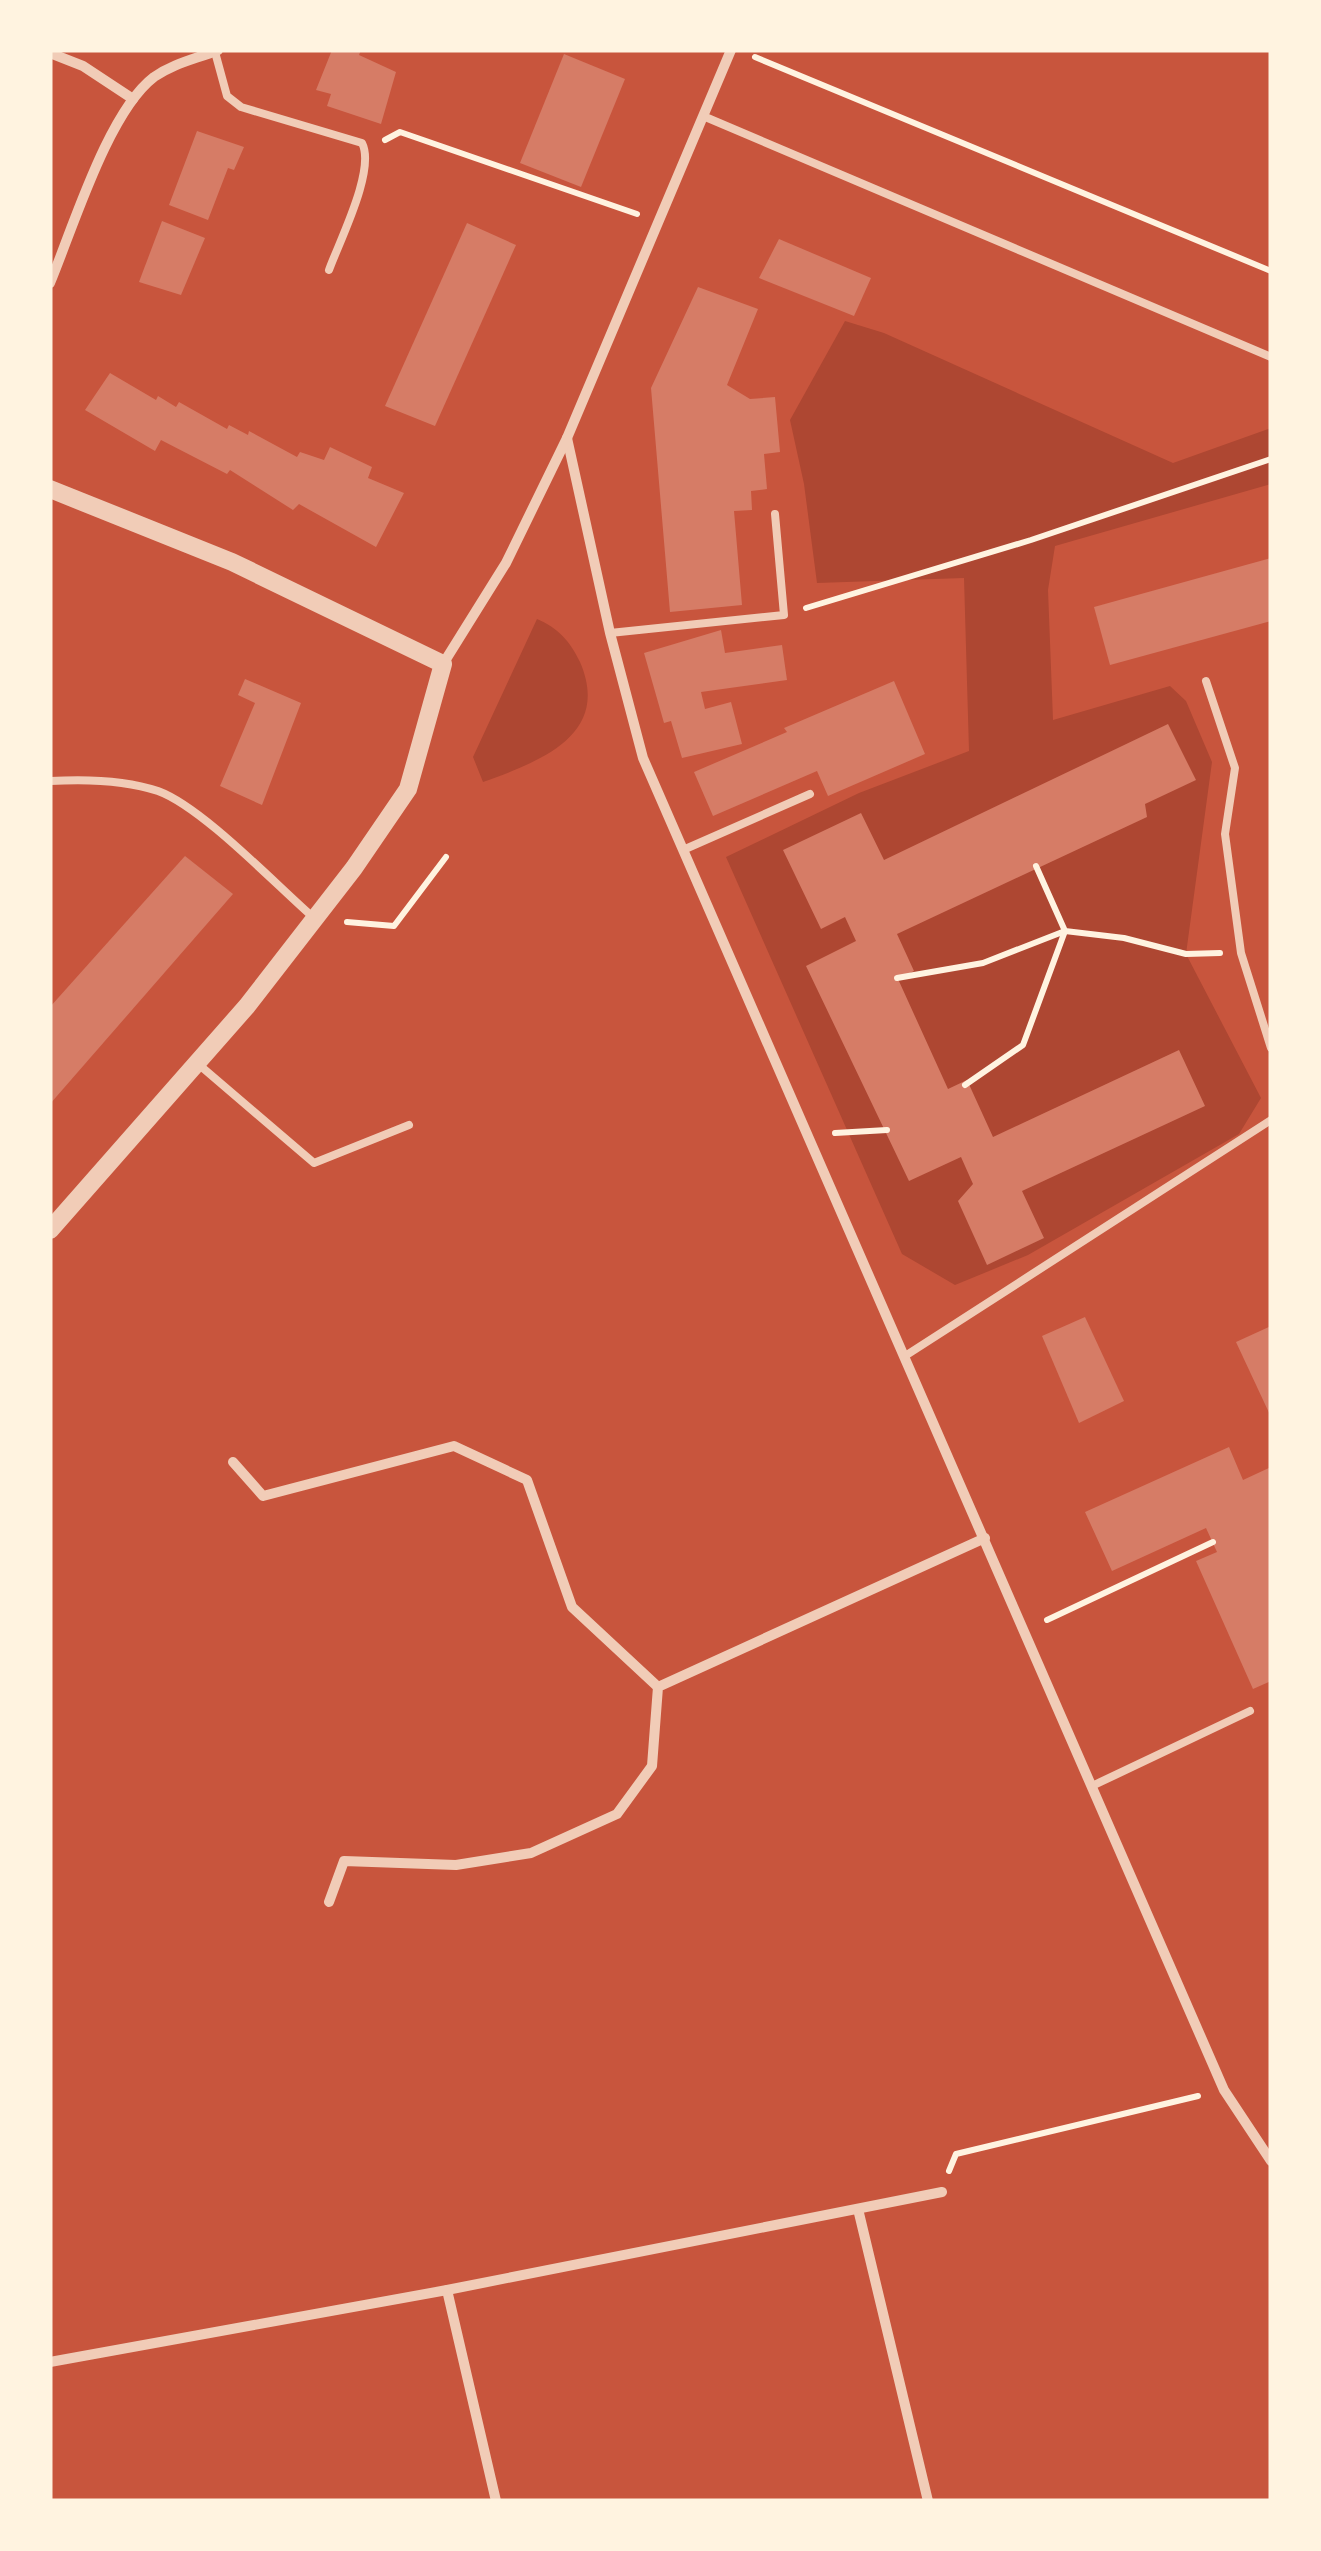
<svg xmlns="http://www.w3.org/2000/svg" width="1321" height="2551" viewBox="0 0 1321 2551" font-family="'PT Sans',sans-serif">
  <rect width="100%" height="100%" fill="#c8553d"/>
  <g fill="#ae4732">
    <path d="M845,321L884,333L1173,463L1271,428V484L1055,546L1048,590L1053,720L1170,686L1186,701L1212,762L1186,954L1261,1098L1239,1134L1028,1255L955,1285L902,1254L726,857L859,793L969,751L964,578L817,583L804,484L790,420Z"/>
    <path d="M537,619C558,628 570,641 580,662C612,736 538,762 483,782L473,757Z"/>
  </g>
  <g fill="#d67c66">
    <path d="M332,50H361L359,55L396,72L381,124L327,106L331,94L316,90Z"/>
    <path d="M564,54L625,79L581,187L520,163Z"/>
    <path d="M197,131L244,147L234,170L228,168L208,220L169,205Z"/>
    <path d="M162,221L205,238L181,295L139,282Z"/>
    <path d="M467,223L516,245L435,426L385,406Z"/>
    <path d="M779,239L871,278L854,316L759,278Z"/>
    <path d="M698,287L758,309L727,385L750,399L775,397L780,452L764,454L767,489L751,491L752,510L734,511L742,605L670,612L651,388Z"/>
    <path d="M110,373L156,400L158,396L176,407L179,402L227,429L229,425L248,435L249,431L297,457L300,452L324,460L330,447L372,467L368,478L404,493L376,547L299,504L293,510L230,470L227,474L161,440L155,451L85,410Z"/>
    <path d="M1271,558V621L1110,665L1094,607Z"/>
    <path d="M721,630L725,653L782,645L787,680L701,692L705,709L731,702L742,744L682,758L671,721L664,723L644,653Z"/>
    <path d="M245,679L301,703L262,805L220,786L255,703L238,695Z"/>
    <path d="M894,681L925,754L828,796L817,771L713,816L694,772L787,732L784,728Z"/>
    <path d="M1168,724L1196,780L1145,804L1147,817L897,934L914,971L898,979L948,1089L967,1080L993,1137L1179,1050L1205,1106L1022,1191L1044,1238L987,1265L958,1201L973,1184L961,1157L909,1181L806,966L856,941L845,917L821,929L783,850L861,813L884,860Z"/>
    <path d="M185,856L233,894L50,1104V1007Z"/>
    <path d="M1085,1317L1124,1401L1079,1423L1042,1336Z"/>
    <path d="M1271,1326V1417L1236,1342Z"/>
    <path d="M1229,1447L1243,1480L1271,1467V1681L1253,1689L1196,1561L1217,1552L1206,1528L1112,1571L1085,1512Z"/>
  </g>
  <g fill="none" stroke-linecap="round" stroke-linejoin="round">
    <g stroke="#fff3e0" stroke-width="6">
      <path d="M755,57L1271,271"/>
      <path d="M385,140L400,132L637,214"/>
      <path d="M806,608L1031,540L1271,459"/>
      <path d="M1036,866L1065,931L1124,938L1186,954L1220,953"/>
      <path d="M347,922L394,926L446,857"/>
      <path d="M897,978L983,963L1065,931L1023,1045L965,1085"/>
      <path d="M835,1133L887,1130"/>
      <path d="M1047,1620L1213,1542"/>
      <path d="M949,2171L956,2154L1198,2096"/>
    </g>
    <g stroke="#f1ccb7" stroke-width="8">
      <path d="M215,52L227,96L241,107L362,143C376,170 339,242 329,270"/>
      <path d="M703,116L1271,357"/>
      <path d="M610,633L784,615L775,514"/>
      <path d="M1206,681L1235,768L1225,834L1241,953L1271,1048"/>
      <path d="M50,781C84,779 125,780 158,791C202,807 275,884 314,918"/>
      <path d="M683,850L810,794"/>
      <path d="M197,1063L314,1163L409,1125"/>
      <path d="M905,1356L1271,1120"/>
      <path d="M1092,1786L1250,1711"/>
    </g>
    <g stroke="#f1ccb7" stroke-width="10">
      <path d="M50,53L83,66L133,99"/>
      <path d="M50,283C73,228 108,112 154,77C174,63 196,59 218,50"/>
      <path d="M567,438L610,633L643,758L1224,2090L1271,2161"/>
      <path d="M443,664L506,563L567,438L731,50"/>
      <path d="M233,1462L263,1496L454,1446L527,1480L572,1607L658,1687"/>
      <path d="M329,1902L344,1861L456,1865L531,1853L617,1814L652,1766L658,1687L985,1538"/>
      <path d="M858,2209L928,2501"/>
      <path d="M447,2290L496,2501"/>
      <path d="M50,2362L447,2290L942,2192"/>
    </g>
    <path stroke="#f1ccb7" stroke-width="18" d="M50,489L232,562L443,664L408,789L354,868L247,1006L50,1230"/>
  </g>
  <rect width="1321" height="2551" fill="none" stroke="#fff3e0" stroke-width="105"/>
</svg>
